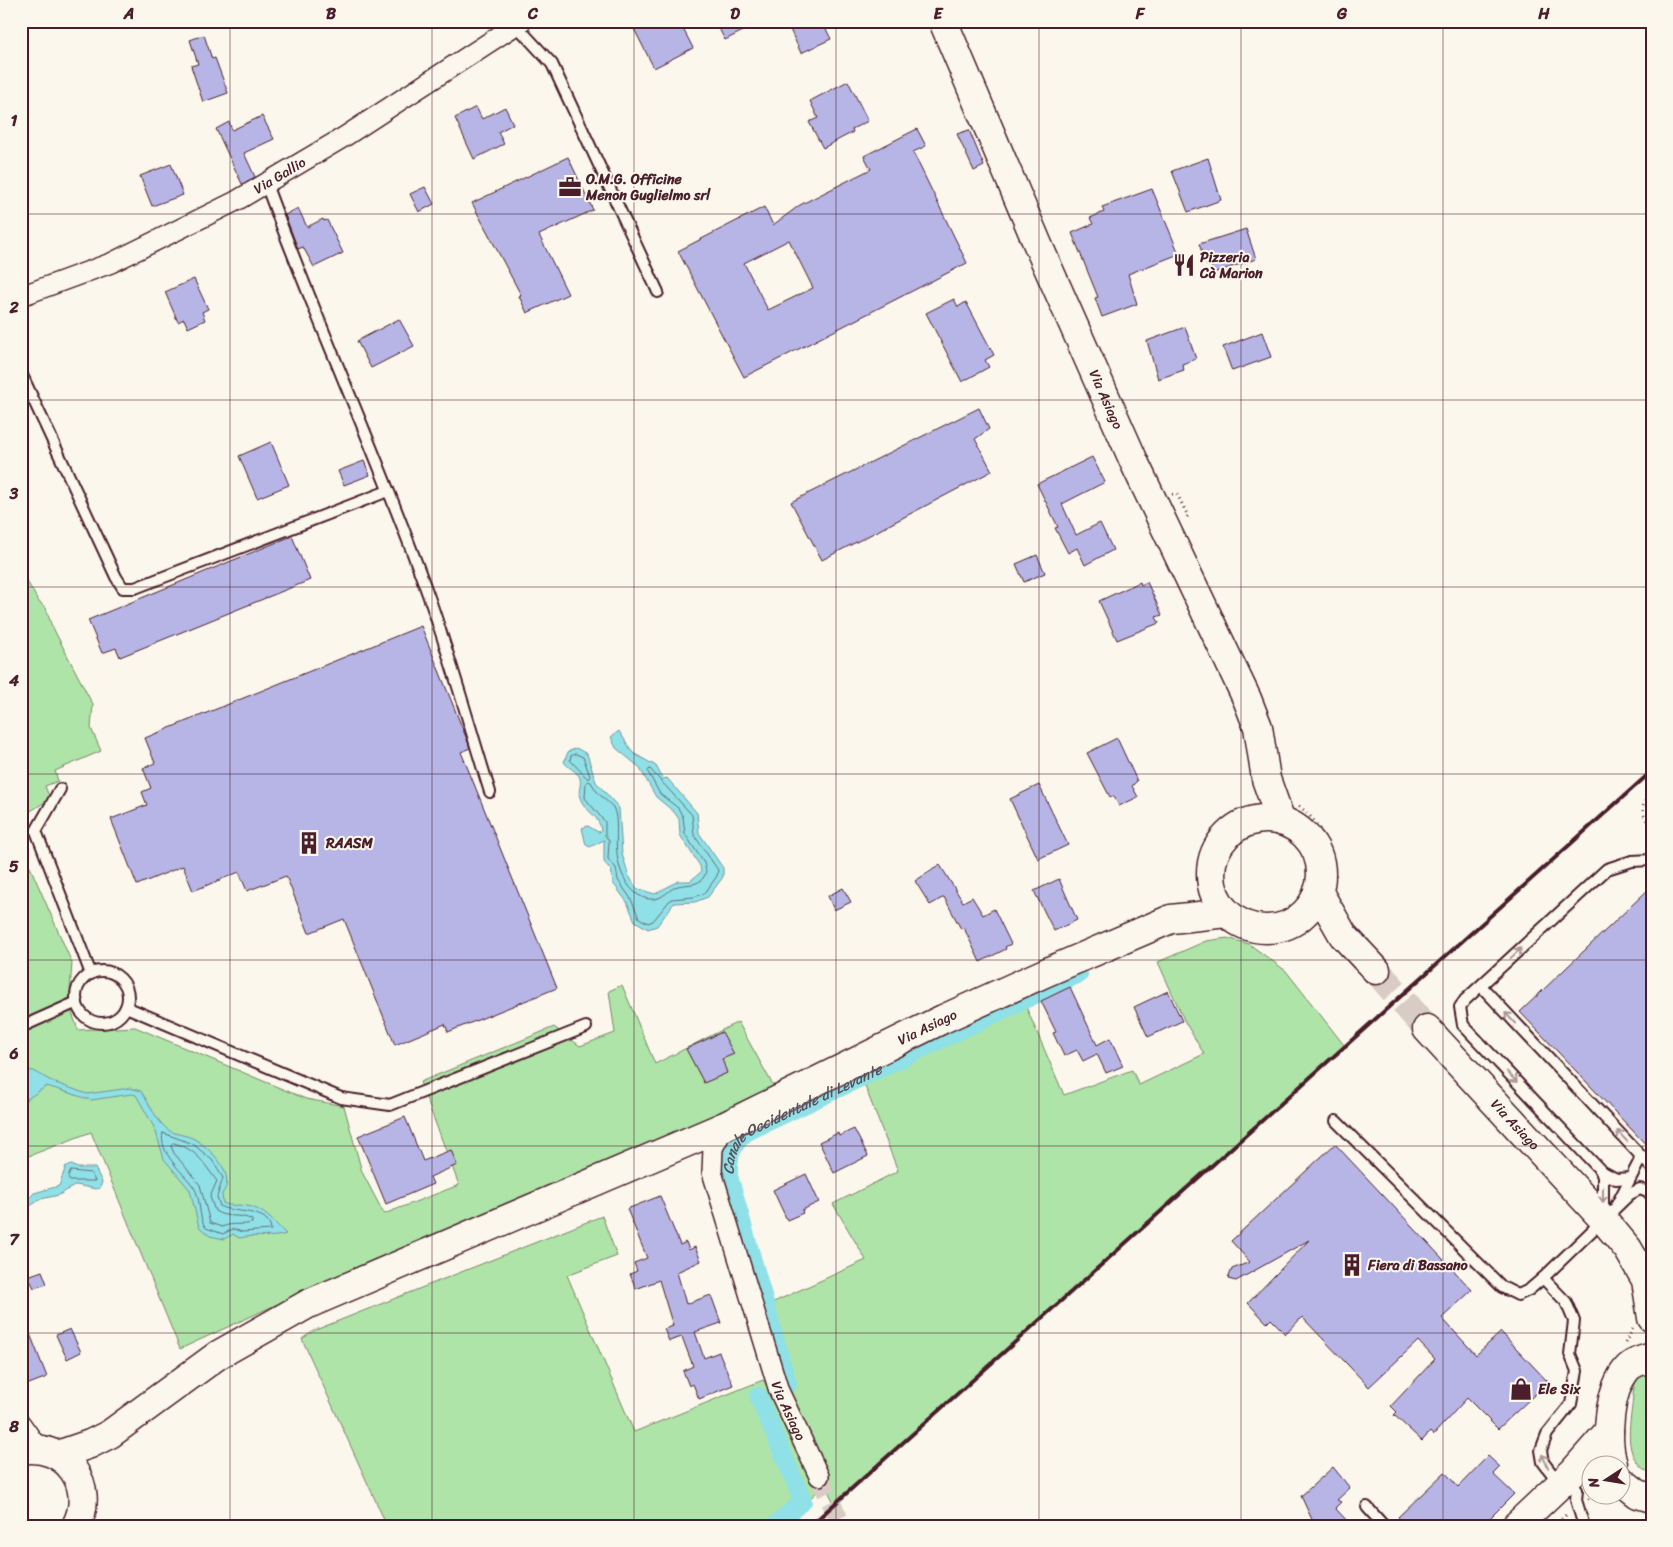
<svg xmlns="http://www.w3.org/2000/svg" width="1673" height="1547" viewBox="0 0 1673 1547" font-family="Sriracha,sans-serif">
  <rect width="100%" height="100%" fill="#fbf7ec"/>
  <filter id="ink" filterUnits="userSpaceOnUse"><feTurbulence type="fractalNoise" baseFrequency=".02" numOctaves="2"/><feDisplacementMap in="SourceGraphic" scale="10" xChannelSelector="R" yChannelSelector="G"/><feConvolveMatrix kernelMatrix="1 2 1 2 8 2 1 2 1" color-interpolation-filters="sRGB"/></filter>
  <g filter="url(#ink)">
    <g fill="#aee4a7" stroke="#7c8269">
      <path d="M21,571L39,602L46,608L51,624L93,705L91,728L101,751L55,771L58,781L45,786L50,799L21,817Z"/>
      <path d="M21,846L72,963L69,1004L78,1030L135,1027L306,1099L344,1106L362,1172L384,1214L459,1185L420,1082L554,1027L580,1046L615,1033L609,991L622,985L655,1064L738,1022L779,1096L593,1175L375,1259L180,1349L91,1132L21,1159Z"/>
      <path d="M1227,938L1249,944L1286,971L1344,1045L834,1503L804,1442L756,1310L866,1260L833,1204L898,1171L859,1071L1020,993L1064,1095L1132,1070L1139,1085L1204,1054L1185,1022L1158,962L1206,941Z"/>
      <path d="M602,1216L617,1256L567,1275L634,1432L763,1380L775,1396L818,1491L779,1526H387L302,1339L313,1331Z"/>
      <path d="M1652,1366V1474C1623,1460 1629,1432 1632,1406C1633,1397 1633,1386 1637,1379C1641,1373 1647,1370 1652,1366Z"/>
    </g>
    <g fill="#8fe1e7" stroke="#73939c">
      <path d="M619,731L633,753L656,766L663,779L667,778L697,813L699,833L723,868V877L708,897L695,902L674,903L657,926L648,929L635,921L627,902L613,883L611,870L604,862V840L590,847L586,845L582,828L588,826L598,832L601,831C600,815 585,812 580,798C577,790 583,784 579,776C575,770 568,768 564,762L568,752L576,748L587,754L596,782L619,808L622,854L629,876L637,889L655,894L678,881H690L701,872L700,866L680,835L679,819L674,812L656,797L639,767L616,748L611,737Z"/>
      <path d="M21,1070L34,1071L53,1082L87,1094L130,1088L141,1091C149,1103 157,1123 170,1131C178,1135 188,1135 196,1140C213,1151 237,1175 222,1194L223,1203C230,1207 239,1204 247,1206C263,1208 275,1223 286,1234C271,1239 257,1234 239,1238L233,1234L224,1239L210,1236L199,1227L190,1190L164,1159L155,1129L136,1095L132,1094L91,1100L47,1086L21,1103Z"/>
      <path d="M72,1165L77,1168H95L102,1182L100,1188L96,1189L76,1185L59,1195L41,1199L21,1212V1206L34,1193L59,1186L66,1166Z"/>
    </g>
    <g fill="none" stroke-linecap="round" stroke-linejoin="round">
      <g stroke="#666d76" stroke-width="1">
        <path d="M576,754L583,757L590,776L588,779L570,760L571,756Z"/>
        <path d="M650,769L692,815L694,835L718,870L717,876L705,893L694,897L671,899L653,921L648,923L639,918L631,899L618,880L616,868L608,859L609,841L605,835V822L585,798L586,782L590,781L598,793L613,807C619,819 615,839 617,853C618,871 631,901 654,899C664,898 669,889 678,886C690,883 702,887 706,871L704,863L685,834L683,817L678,808L660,794L648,772Z"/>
        <path d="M163,1133L193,1144L212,1160L223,1178L217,1197L220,1206C231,1214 270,1207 271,1230L242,1232L233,1229L223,1234L206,1228C197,1216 202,1198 193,1186C183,1172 158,1153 163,1133Z"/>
        <path d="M174,1143C198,1150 203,1163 217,1181L210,1197L215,1211C227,1219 240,1213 252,1220V1223C241,1226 233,1222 222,1227L210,1223L200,1185L174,1153L171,1146Z"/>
        <path d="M71,1171L91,1173L95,1181H70L68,1178Z"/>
      </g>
      <g stroke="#8fe1e7" stroke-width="18">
        <path id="s1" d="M788,1384L729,1176C728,1157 732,1144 747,1132L1079,974"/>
        <path d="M758,1396L803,1501L774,1526"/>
      </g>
    </g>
    <g fill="#b7b5e6" stroke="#4a1f2b" fill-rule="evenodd">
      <path d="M630,21H679L693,48L654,68Z"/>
      <path d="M715,21H763L725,40Z"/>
      <path d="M786,21H822L831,39L801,53Z"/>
      <path d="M204,35L212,59L215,58L228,93L203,102L191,66L198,64L190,40Z"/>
      <path d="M848,81L868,121L852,129L853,132L823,148L809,122L818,118L810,101Z"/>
      <path d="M476,107L482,119L505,107L513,124L498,132L504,144L474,159L455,118Z"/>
      <path d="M262,116L274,139L244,153L255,177L242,184L216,129L229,122L232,130Z"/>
      <path d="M917,129L926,146L913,152L967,263L744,377L678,251L764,207L773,225L800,205L871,169L864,156ZM789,240L813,288L768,310L744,263Z"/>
      <path d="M969,130L984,166L974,171L957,134Z"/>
      <path d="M568,157L593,210L539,235L568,294L527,313L519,296L521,295L472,203Z"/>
      <path d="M1208,158L1221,200L1188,212L1172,171Z"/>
      <path d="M171,164L183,195L152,206L140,176Z"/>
      <path d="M425,187L434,204L419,212L410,194Z"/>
      <path d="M1152,189L1179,254L1128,274L1137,304L1102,317L1095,298L1098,297L1072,233L1093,224L1090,218L1104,212L1102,207Z"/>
      <path d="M298,208L307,227L323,219L324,221L327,220L343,253L314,267L303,247L298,249L285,215Z"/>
      <path d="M1246,229L1256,259L1213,273L1211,265L1207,266L1199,244Z"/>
      <path d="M194,279L208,309L202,312L205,320L188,328L184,319L178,322L165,292Z"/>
      <path d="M954,299L958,307L966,302L994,355L985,360L989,367L962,382L926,313Z"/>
      <path d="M399,319L414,346L371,368L357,341Z"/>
      <path d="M1185,327L1196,359L1182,364L1184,370L1158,379L1147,341Z"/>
      <path d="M1262,332L1271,357L1232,371L1223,347Z"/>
      <path d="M979,408L989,429L975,439L992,471L822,560L791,502Z"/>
      <path d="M271,442L289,485L257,498L239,456Z"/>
      <path d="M1092,457L1105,482L1062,504L1076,535L1100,523L1113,550L1085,565L1077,548L1068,553L1055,528L1058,527L1037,484Z"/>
      <path d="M364,461L370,475L344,485L338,471Z"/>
      <path d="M292,536L310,580L120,657L116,648L102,653L88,620Z"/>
      <path d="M1037,555L1045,573L1024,582L1016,564Z"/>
      <path d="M1140,582L1141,585L1147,582L1162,615L1156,617L1159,623L1117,640L1099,601Z"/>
      <path d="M421,626L468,742L470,748L461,752L557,988L448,1032L445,1024L395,1045L344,919L309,933L286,876L247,891L239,872L193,891L183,866L137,885L111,819L147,805L142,792L151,788L143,768L155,763L145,738Z"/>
      <path d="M1117,738L1137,781L1132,786L1138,797L1119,806L1114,796L1110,797L1087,753Z"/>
      <path d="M1039,785L1068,845L1038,859L1010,799Z"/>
      <path d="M940,865L963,902L972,897L983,915L994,909L1011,944L1005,947L1006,949L980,962L964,928L961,929L944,897L930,905L915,881Z"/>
      <path d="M1059,879L1077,920L1054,931L1034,891Z"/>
      <path d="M1652,886V1151L1520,1012Z"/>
      <path d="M843,888L851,902L834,910L828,896Z"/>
      <path d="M1070,987L1097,1045L1110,1038L1123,1066L1106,1073L1097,1054L1083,1061L1077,1050L1064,1056L1053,1033L1056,1032L1041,1001Z"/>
      <path d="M1168,991L1182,1021L1148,1037L1134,1007Z"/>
      <path d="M722,1032L734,1054L722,1059L727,1073L704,1083L686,1049Z"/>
      <path d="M405,1117L423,1161L451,1150L457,1165L430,1177L433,1184L386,1204L358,1136Z"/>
      <path d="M854,1129L868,1156L834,1173L819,1142L838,1133L839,1136Z"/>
      <path d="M1335,1144L1472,1290L1442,1318L1476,1355L1501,1332L1548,1382L1498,1429L1467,1398L1433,1435L1430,1432L1422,1441L1394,1415L1397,1412L1391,1406L1435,1359L1418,1341L1369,1387L1302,1317L1286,1334L1271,1319L1267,1323L1248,1303L1309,1240L1236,1281L1228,1279L1232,1269L1250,1262L1231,1241Z"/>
      <path d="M806,1174L819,1202L802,1210L803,1213L787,1220L773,1190Z"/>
      <path d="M660,1196L680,1245L686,1242L689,1250L695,1247L701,1261L677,1272L686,1304L711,1295L721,1323L695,1332L704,1358L719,1352L733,1385L699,1399L693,1384L689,1386L683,1371L693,1366L682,1337L669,1341L664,1329L673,1326L659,1280L636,1289L630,1274L637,1271L634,1263L647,1258L627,1209Z"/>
      <path d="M42,1271L47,1284L34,1288L28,1276Z"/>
      <path d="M21,1311L47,1377L21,1387Z"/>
      <path d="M70,1329L81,1352L67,1359L56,1335Z"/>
      <path d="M1488,1456L1500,1467L1493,1474L1514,1494L1482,1526H1406L1398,1517L1445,1472L1458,1487Z"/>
      <path d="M1333,1467L1350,1488L1337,1500L1341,1502L1335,1508L1352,1526H1315L1301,1496Z"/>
    </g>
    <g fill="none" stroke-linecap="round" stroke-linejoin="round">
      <path stroke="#d8ccc5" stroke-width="19" stroke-dasharray="19 9" stroke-linecap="butt" d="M819,1476L842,1526"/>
      <path stroke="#d8ccc5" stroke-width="28" stroke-dasharray="28 14" stroke-linecap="butt" d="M1376,970L1427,1029"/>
      <defs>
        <g id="lane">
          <path d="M516,25L552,64L658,292"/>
          <path d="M266,184C317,324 380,459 430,600C452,663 470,728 490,792"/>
          <path d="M21,373L116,577L123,588H135L388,491"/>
          <path d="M60,789L36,831L91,974"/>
          <circle cx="102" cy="997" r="26"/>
          <path d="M1481,986L1640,1155L1639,1162L1617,1204"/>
          <path d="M126,1007L341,1098L390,1105L586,1027"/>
          <path d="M21,1027L77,1002"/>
          <path d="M1336,1121L1502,1287L1518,1295L1529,1290L1543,1278L1630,1194L1640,1189L1652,1194"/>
          <path d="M1640,1155L1652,1168"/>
          <path d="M1601,1171L1603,1177V1210"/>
          <path d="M1630,1178L1616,1179L1601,1171L1463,1025L1460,1007L1465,1000L1607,869L1632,861L1652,860"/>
          <path d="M1543,1278L1566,1302L1574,1321L1570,1354L1577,1371L1571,1404L1547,1434L1541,1450L1543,1462L1559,1483"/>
          <path d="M1577,1490L1576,1500L1584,1526"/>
          <path d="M1367,1507L1384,1526"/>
        </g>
        <g id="street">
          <path id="s2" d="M21,296L111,263L236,201L344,137L522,21"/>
          <path id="s3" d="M725,1126L713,1148L712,1172L779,1391L819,1476"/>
          <path d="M21,1424L38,1448"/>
        </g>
        <g id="secondary">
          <path id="s4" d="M943,21L1038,245L1136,466L1247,699L1258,727L1266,779L1281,821"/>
          <circle cx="1266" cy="874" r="55"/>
          <path d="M1318,891L1343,935L1376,970"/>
          <path id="s5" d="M1427,1029L1603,1219L1628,1249L1646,1280L1652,1318"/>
          <path d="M21,1450C66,1442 97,1486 76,1526"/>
          <path id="s6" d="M58,1455L90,1444L110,1434L218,1355L308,1304L725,1126L943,1019L1047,972L1171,919L1227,913"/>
          <path d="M1613,1464C1605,1439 1609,1390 1627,1369C1633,1362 1643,1360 1652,1357"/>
          <path d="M1620,1480L1638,1494L1652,1498"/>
          <path d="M1516,1526L1573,1472L1609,1431"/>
        </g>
      </defs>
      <use href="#lane" stroke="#4a1f2b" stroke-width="14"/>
      <use href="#street" stroke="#4a1f2b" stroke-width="22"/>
      <use href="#secondary" stroke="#4a1f2b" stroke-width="31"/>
      <g stroke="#4a1f2b" stroke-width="3" stroke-dasharray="1 4" stroke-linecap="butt">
        <path d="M1172,494H1177L1188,516L1185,519"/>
        <path d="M1652,793C1639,804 1641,815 1652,827"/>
        <path d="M1299,806C1323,825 1331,849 1336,878"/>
        <path d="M1625,1343L1634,1327"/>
        <path d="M1588,1499L1599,1494"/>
        <path d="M1554,1526L1567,1514"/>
      </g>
      <use href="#lane" stroke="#fbf7ec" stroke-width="10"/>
      <use href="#street" stroke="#fbf7ec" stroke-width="19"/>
      <use href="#secondary" stroke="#fbf7ec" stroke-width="28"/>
      <path stroke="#4a1f2b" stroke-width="4" d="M810,1526L1652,771"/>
    </g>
    <defs><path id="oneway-shaft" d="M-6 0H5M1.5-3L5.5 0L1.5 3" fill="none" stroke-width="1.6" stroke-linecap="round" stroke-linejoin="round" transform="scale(1.25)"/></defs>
    <g stroke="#ab9695">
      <use href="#oneway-shaft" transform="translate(1516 953) rotate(-43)"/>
      <use href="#oneway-shaft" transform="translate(1510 1018) rotate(-133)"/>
      <use href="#oneway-shaft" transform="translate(1512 1077) rotate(47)"/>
      <use href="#oneway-shaft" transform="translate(1622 1136) rotate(-133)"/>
      <use href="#oneway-shaft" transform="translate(1603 1195) rotate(90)"/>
      <use href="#oneway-shaft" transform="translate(1545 1461) rotate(-115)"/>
    </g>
  </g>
  <path fill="none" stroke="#4a1f2b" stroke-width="1" stroke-opacity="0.55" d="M230,21V1526M432,21V1526M634,21V1526M836,21V1526M1039,21V1526M1241,21V1526M1443,21V1526M21,214H1652M21,400H1652M21,587H1652M21,774H1652M21,960H1652M21,1146H1652M21,1333H1652"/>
  <defs>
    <symbol id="office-bare" viewBox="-9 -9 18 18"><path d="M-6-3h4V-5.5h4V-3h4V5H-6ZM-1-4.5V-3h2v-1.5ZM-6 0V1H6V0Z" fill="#4a1f2b" stroke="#fbf7ec" stroke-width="2.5" paint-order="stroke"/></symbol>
    <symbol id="restaurant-bare" viewBox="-9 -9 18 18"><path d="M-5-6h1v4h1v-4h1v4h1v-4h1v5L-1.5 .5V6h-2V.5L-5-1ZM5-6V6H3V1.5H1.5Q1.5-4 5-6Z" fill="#4a1f2b" stroke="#fbf7ec" stroke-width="2.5" paint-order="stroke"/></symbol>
    <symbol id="building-bare" viewBox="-9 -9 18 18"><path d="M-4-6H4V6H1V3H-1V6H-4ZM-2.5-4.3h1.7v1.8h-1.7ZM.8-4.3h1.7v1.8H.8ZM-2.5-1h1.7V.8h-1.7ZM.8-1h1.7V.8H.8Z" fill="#4a1f2b" stroke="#fbf7ec" stroke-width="2.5" paint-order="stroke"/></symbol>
    <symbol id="shop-bare" viewBox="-9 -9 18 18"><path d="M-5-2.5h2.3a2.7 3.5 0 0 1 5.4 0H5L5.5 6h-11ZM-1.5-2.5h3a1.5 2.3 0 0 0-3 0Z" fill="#4a1f2b" stroke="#fbf7ec" stroke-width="2.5" paint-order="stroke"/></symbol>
  </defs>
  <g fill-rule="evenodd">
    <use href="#office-bare" x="554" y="171" width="32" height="32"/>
    <use href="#restaurant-bare" x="1168" y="249" width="32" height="32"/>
    <use href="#building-bare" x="293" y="827" width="32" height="32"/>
    <use href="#building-bare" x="1336" y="1249" width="32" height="32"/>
    <use href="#shop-bare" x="1505" y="1373" width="32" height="32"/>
  </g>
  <g text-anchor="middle" stroke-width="4" stroke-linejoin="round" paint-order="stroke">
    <g font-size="14" fill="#4a1f2b" stroke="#fbf7ec">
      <text dy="5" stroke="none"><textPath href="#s2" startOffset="286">Via Gallio</textPath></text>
      <text dy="5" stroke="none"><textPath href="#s4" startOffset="412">Via Asiago</textPath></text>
      <text dy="5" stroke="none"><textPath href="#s6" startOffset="972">Via Asiago</textPath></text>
      <text dy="5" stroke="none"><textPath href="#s5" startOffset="130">Via Asiago</textPath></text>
      <text dy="5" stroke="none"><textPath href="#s3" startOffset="300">Via Asiago</textPath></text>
    </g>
    <g font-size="14" font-weight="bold" fill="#4a1f2b" stroke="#fbf7ec" text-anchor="start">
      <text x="586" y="184">O.M.G. Officine<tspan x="586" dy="16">Menon Guglielmo srl</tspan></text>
      <text x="1200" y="262">Pizzeria<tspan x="1200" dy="16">Cà Marion</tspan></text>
      <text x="326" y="848">RAASM</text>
      <text x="1368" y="1270">Fiera di Bassano</text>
      <text x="1538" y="1394">Ele Six</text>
    </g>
    <g font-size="15" font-style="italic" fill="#5b505a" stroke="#fbf7ec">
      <text dy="5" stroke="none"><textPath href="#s1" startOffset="316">Canale Occidentale di Levante</textPath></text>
    </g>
  </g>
  <rect width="1673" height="1547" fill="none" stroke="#fbf7ec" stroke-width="55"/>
  <g transform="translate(1606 1480) rotate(258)"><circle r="24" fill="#fbf7ec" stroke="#b4a19f"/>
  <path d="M0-4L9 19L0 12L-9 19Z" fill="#4a1f2b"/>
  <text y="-8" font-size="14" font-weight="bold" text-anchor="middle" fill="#4a1f2b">N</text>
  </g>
  <rect x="28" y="28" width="1618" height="1492" fill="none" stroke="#4a1f2b" stroke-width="2"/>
  <g font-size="16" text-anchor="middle" font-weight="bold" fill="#4a1f2b">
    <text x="129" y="19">A</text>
    <text x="331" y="19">B</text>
    <text x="533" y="19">C</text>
    <text x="735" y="19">D</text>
    <text x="938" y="19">E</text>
    <text x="1140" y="19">F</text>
    <text x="1342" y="19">G</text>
    <text x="1544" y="19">H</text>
    <text x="14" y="126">1</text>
    <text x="14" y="313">2</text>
    <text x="14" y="499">3</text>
    <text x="14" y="686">4</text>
    <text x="14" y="872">5</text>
    <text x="14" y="1059">6</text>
    <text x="14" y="1245">7</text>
    <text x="14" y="1432">8</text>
  </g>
</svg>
